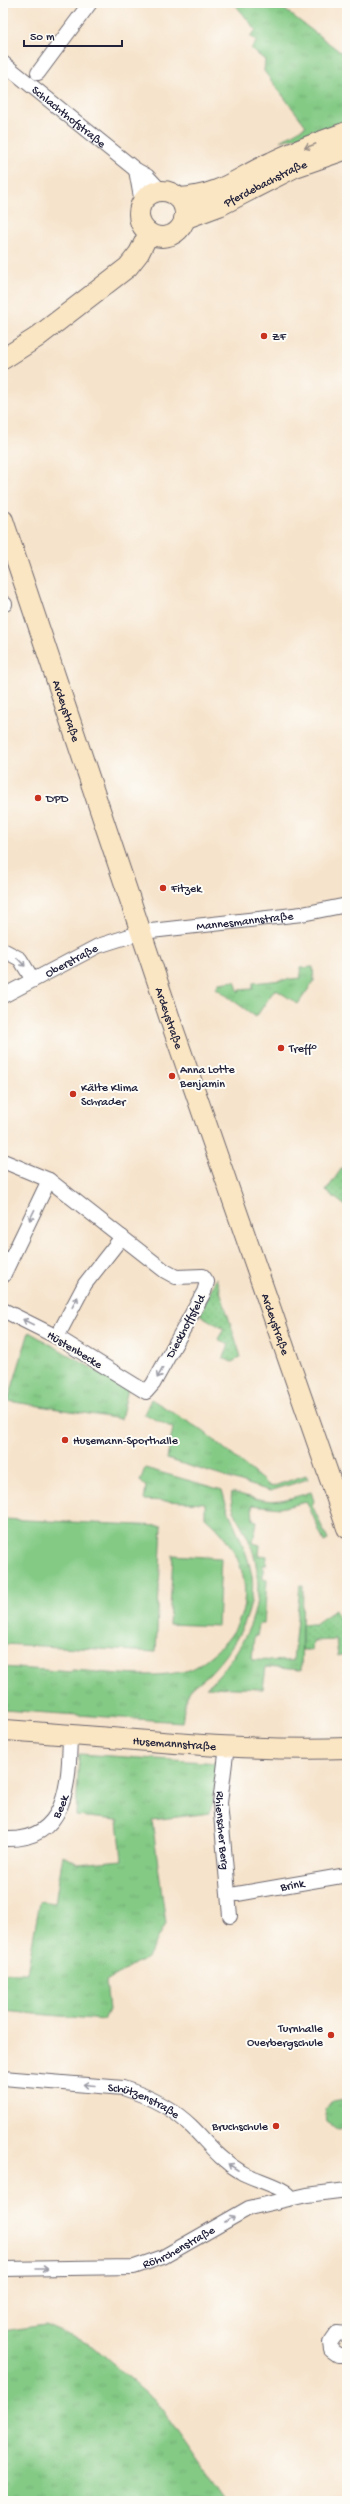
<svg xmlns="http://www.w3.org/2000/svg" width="350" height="2504" viewBox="0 0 350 2504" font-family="'Gochi Hand',sans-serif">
  <defs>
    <pattern id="grass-tufts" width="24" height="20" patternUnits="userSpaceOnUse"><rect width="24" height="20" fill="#84ca85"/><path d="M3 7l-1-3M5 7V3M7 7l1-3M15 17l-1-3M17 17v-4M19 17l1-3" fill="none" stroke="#72ad74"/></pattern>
    <pattern id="garden-dots" width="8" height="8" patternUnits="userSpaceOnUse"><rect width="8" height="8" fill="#84ca85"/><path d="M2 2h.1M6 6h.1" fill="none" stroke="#72ad74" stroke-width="1.8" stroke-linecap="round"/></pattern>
  </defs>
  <rect width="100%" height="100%" fill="#fdfcf7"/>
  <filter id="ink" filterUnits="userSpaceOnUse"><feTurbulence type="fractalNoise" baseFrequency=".025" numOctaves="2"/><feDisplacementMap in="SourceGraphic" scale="8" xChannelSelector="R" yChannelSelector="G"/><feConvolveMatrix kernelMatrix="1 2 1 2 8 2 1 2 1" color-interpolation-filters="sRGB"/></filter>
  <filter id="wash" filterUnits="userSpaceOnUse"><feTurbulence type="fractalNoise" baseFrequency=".012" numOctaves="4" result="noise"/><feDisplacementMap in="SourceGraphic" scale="16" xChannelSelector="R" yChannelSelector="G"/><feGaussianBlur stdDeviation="0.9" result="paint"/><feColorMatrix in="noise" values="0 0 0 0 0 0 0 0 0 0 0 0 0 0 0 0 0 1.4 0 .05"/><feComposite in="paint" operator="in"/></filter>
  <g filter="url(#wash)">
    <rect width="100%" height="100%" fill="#f6e3cb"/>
    <g fill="url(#grass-tufts)" stroke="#537660">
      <path d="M234,3H276L347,57V126L280,141L306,126L264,71L265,60L251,49L257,41L250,36L256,30Z"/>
      <path d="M313,967L314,981L298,1004L275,989L256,1017L216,988L219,983L235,981L239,993V990L253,989V983L301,978L300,968Z"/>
      <path d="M29,1332L128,1389L121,1419L8,1401Z"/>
      <path d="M151,1399L203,1431L271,1487L306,1475L308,1479L270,1491L167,1459L173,1428L144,1414Z"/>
      <path d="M145,1468L222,1490C229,1519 247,1546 252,1576C257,1613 233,1649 209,1674C204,1679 193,1686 189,1692C184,1699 184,1713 182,1722L3,1710V1667L72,1672V1670C106,1672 149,1679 181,1672C194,1670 205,1660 215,1652C262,1613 249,1553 205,1517V1503L144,1500L146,1487L140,1481Z"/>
      <path d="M232,1492C270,1503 273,1504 311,1492L314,1501L312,1505L328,1540L324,1542L307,1502L280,1508L252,1505L253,1520L257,1521L253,1543L260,1545L259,1555L267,1556L266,1565H263V1579L267,1580L264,1624H259L257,1636H254L252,1660L293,1661L300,1585L303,1586L301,1670L266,1667L263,1689L206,1687C218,1679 224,1669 232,1658C259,1620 266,1581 248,1538C242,1525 228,1506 232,1492Z"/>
      <path d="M79,1754L219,1763L210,1813L152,1820L166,1924L147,1958L106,1981L109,2010L104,2020L3,2011V1973H27L40,1901L55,1903L63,1855L78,1864L122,1860L118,1820L76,1816Z"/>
      <path d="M344,2099L347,2101V2128L337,2129L327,2122L325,2110L333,2101Z"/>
      <path d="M46,2325L93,2346L156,2401L226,2501H3V2331Z"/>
    </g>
    <g fill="url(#garden-dots)" stroke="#537660">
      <path d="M344,1165L347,1167V1207L326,1191Z"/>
      <path d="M216,1278L241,1357L232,1362L223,1358L229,1345L218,1339L224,1329L200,1315Z"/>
      <path d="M335,1610L347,1634V1653L338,1656L336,1640L313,1641L312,1650H302V1624H315Z"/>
    </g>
    <g fill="#84ca85" stroke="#537660">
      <path d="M3,1519L162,1526L156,1652L3,1644Z"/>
      <path d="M173,1555L221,1558L218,1626L169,1624Z"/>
    </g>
  </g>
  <g filter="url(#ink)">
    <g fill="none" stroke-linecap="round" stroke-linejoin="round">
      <defs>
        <g id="street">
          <path id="s1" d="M3,63L136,170L147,176L161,191"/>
          <path d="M38,73L90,3"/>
          <path d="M136,170L142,203"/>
          <path d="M3,603L5,604"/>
          <path d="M3,950L20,959L33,980"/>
          <path id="s2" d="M3,996L98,946L142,932L302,914L347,905"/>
          <path d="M3,1161L49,1180L165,1271L176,1277L203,1276L207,1282L204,1292L153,1384L146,1392L57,1337L3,1310"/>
          <path d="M3,1276L49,1180"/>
          <path d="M57,1337L85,1284L122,1237"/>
          <path id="s3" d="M227,1746L220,1803L230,1916"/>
          <path id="s4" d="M3,1839C68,1842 69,1783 70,1734"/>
          <path id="s5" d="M237,1894L347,1875"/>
          <path id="s6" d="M3,2078L123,2088C148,2096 173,2108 192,2127C209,2144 219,2159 241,2172C252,2179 288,2188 291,2198"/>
          <path id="s7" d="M3,2269L134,2267L163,2257L249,2208L307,2195L347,2190"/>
          <path d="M347,2334L337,2333L330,2343L331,2350L338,2355H347"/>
        </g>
        <g id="secondary">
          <circle cx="162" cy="214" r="23"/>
          <path d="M179,198C220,196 237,178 272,162C296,150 322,141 347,132"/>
          <path id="s8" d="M184,219L219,206L295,167L347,149"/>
          <path d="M3,359L36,338L128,267L139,253L149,233"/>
          <path id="s9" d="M3,520L174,1031L347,1528"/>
          <path id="s10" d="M3,1730C117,1737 232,1752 347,1748"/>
        </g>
      </defs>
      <use href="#street" stroke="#6c666d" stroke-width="16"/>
      <use href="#secondary" stroke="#6c666d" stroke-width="22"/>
      <use href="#street" stroke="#fff" stroke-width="14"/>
      <use href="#secondary" stroke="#fbe6c4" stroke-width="20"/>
    </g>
    <defs><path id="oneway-shaft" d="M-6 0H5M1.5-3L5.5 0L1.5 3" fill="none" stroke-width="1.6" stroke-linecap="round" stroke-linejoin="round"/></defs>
    <use stroke="#998e86" href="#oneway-shaft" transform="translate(310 146) rotate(160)"/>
    <g stroke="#9c9ca7">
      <use href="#oneway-shaft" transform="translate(21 962) rotate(46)"/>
      <use href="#oneway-shaft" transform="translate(32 1215) rotate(116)"/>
      <use href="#oneway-shaft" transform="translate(75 1302) rotate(-62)"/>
      <use href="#oneway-shaft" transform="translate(28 1322) rotate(-153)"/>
      <use href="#oneway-shaft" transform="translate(160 1373) rotate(119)"/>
      <use href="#oneway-shaft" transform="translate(89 2085) rotate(-175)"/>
      <use href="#oneway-shaft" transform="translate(233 2167) rotate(-147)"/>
      <use href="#oneway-shaft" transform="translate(230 2219) rotate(-30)"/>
      <use href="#oneway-shaft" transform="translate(42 2269)"/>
    </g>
  </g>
  <g fill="#c8321e" stroke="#fdfcf7" stroke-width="1.5">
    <circle cx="264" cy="336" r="4"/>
    <circle cx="38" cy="798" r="4"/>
    <circle cx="163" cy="888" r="4"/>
    <circle cx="281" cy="1048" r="4"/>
    <circle cx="172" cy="1076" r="4"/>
    <circle cx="73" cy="1094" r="4"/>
    <circle cx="65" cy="1440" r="4"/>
    <circle cx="331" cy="2035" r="4"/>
    <circle cx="276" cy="2126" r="4"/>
  </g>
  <g text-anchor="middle" stroke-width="4" stroke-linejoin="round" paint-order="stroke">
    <g font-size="12" fill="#22223b" stroke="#fdfcf7">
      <text dy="4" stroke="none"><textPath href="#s1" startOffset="85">Schlachthofstraße</textPath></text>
      <text dy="4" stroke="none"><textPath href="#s8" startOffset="89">Pferdebachstraße</textPath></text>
      <text dy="4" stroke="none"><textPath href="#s9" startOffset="201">Ardeystraße</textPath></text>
      <text dy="4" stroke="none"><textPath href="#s2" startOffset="257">Mannesmannstraße</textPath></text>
      <text dy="4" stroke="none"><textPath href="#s2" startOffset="77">Oberstraße</textPath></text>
      <text dy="4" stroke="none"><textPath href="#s9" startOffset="525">Ardeystraße</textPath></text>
      <text dy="4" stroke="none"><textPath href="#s9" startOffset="849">Ardeystraße</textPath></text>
      <text transform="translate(185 1326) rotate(-62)" y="4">Dieckhoffsfeld</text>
      <text transform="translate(75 1349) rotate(31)" y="4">Hüstenbecke</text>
      <text dy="4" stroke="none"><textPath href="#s10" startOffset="172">Husemannstraße</textPath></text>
      <text dy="4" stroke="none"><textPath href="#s4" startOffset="71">Beek</textPath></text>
      <text dy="4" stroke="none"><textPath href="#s3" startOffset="85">Rhienscher Berg</textPath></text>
      <text dy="4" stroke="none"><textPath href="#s5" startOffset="56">Brink</textPath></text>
      <text dy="4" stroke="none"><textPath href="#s6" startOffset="144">Schützenstraße</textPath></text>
      <text dy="4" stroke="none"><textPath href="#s7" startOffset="180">Röhrchenstraße</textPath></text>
    </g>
    <g font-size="12" fill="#22223b" stroke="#fdfcf7" text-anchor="start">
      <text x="272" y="340">ZF</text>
      <text x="46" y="802">DPD</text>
      <text x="171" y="892">Fitzek</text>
      <text x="289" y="1052">Treff°</text>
      <text x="180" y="1073">Anna Lotte<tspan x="180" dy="14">Benjamin</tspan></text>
      <text x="81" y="1091">Kälte Klima<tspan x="81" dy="14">Schrader</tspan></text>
      <text x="73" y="1444">Husemann-Sporthalle</text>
      <text x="323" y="2032" text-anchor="end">Turnhalle<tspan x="323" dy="14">Overbergschule</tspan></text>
      <text x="268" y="2130" text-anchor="end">Bruchschule</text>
    </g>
  </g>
  <rect width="350" height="2504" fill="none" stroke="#fdfcf7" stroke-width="16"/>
  <path d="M24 40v6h98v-6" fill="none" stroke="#22223b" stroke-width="2"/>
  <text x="30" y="40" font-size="12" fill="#22223b" stroke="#fdfcf7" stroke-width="3" paint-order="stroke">50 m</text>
</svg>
